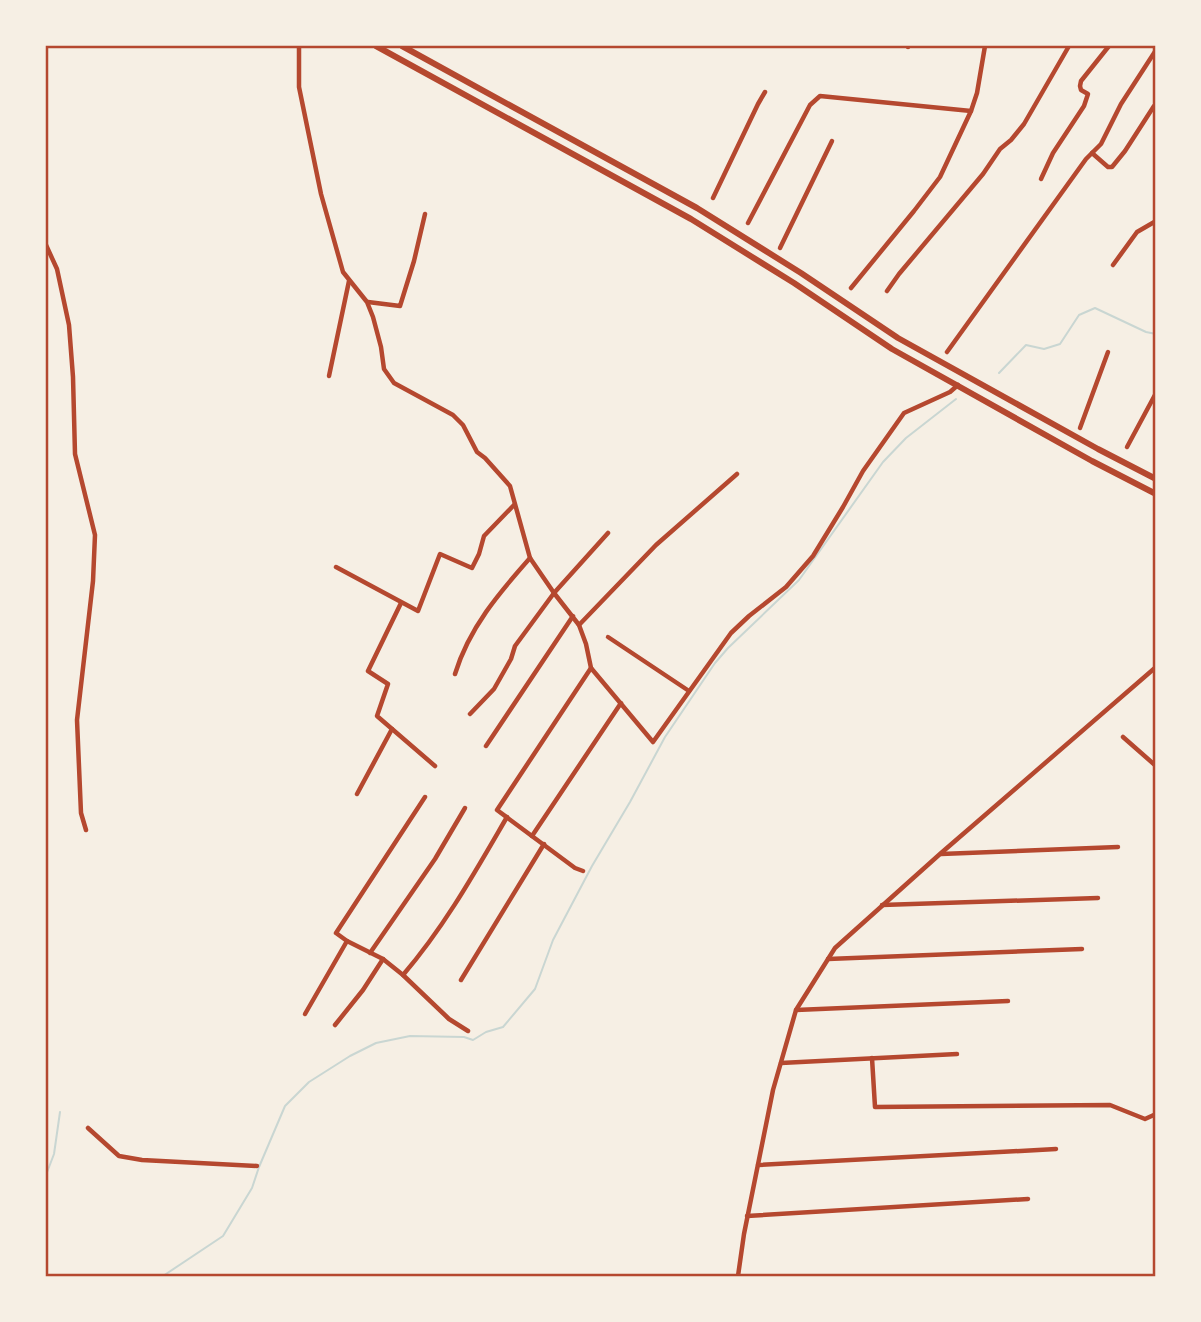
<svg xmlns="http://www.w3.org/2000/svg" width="1201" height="1322" viewBox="0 0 1201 1322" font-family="Overpass,sans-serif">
  <rect width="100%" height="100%" fill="#f6efe4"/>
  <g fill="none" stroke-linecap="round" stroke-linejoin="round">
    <g stroke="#c9d6d2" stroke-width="2">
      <path d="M999,373L1026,345L1044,349L1060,344L1079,315L1095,308L1146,332L1156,334"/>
      <path d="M46,1175L54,1154L60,1112"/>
      <path d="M163,1276L223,1236L252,1188L259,1167L285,1106L309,1082L350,1056L376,1043L410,1036L464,1037L473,1040L486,1032L503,1027L535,989L553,940L592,866L630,802L665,737L715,663L728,648L799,580L883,462L906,438L956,399"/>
    </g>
    <g stroke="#b5482f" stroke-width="4.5">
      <path d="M299,46V87L321,194L343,272L367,302L373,317L381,347L384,369L394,383L453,415L463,425L477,452L485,458L510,486L530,558L554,593L579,625L586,644L591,668L653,742L731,633L749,616L786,587L813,556L843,507L863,471L904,413L950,392L958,385"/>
      <path d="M908,47V46"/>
      <path d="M1092,153L1108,167H1112L1125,151L1154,106"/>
      <path d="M1041,179L1053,153L1084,106L1088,94L1081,90L1080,86L1081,81L1109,46"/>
      <path d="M713,198L758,104L765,92"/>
      <path d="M748,223L810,105L820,96L971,111"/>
      <path d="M46,245L57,269L69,325L73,377L75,454L95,535L93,581L77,720L81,813L86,830"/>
      <path d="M780,248L832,141"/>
      <path d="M1113,265L1137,232L1156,221"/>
      <path d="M851,288L914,211L940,177L971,111L977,93L985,46"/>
      <path d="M887,291L899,274L983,174L1000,149L1011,140L1024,124L1069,46"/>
      <path d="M368,302L400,306L414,261L425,214"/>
      <path d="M947,352L1086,159L1101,144L1121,104L1156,50"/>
      <path d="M329,376L349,281"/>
      <path d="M1080,428L1108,352"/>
      <path d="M1127,447L1156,393"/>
      <path d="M336,567L418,611L440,554L472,568L479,554L484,536L514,505"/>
      <path d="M401,603L368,671L388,684L377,716L435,766"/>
      <path d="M579,625L656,545L737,474"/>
      <path d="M608,637L689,691"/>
      <path d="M455,674C469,628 499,593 530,558"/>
      <path d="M470,714L494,689L511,659L515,646L554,593L608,533"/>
      <path d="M1123,737L1156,766"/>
      <path d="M486,746L573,616"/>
      <path d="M357,794L392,729"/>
      <path d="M425,797L336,933L347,941L383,959L403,975L449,1019L468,1031"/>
      <path d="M532,836L621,703"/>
      <path d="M941,854L1118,847"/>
      <path d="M583,871L575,868L497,810L591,668"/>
      <path d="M882,905L1098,898"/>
      <path d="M370,953L435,859L465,808"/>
      <path d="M828,959L1082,949"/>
      <path d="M403,975C445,926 475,872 507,817"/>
      <path d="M461,980L544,844"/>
      <path d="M796,1010L1008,1001"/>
      <path d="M305,1014L347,941"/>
      <path d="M335,1025L363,990L383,959"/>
      <path d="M872,1058L875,1107L1110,1105L1145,1119L1156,1114"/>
      <path d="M781,1063L957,1054"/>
      <path d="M88,1128L119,1156L142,1160L257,1166"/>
      <path d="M758,1165L1056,1149"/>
      <path d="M747,1216L1028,1199"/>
      <path d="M738,1276L744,1234L773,1090L796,1010L835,948L940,854L1156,667"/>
    </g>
    <g stroke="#b5482f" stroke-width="6">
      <path d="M376,46L691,219L794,283L892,349L1092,461L1156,494"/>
      <path d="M402,46L697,208L801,273L898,338L1098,449L1156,479"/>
    </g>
  </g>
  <rect width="1201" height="1322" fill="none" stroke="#f6efe4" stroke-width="94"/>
  <rect x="47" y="47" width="1107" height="1228" fill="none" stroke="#b5482f" stroke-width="2.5"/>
</svg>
